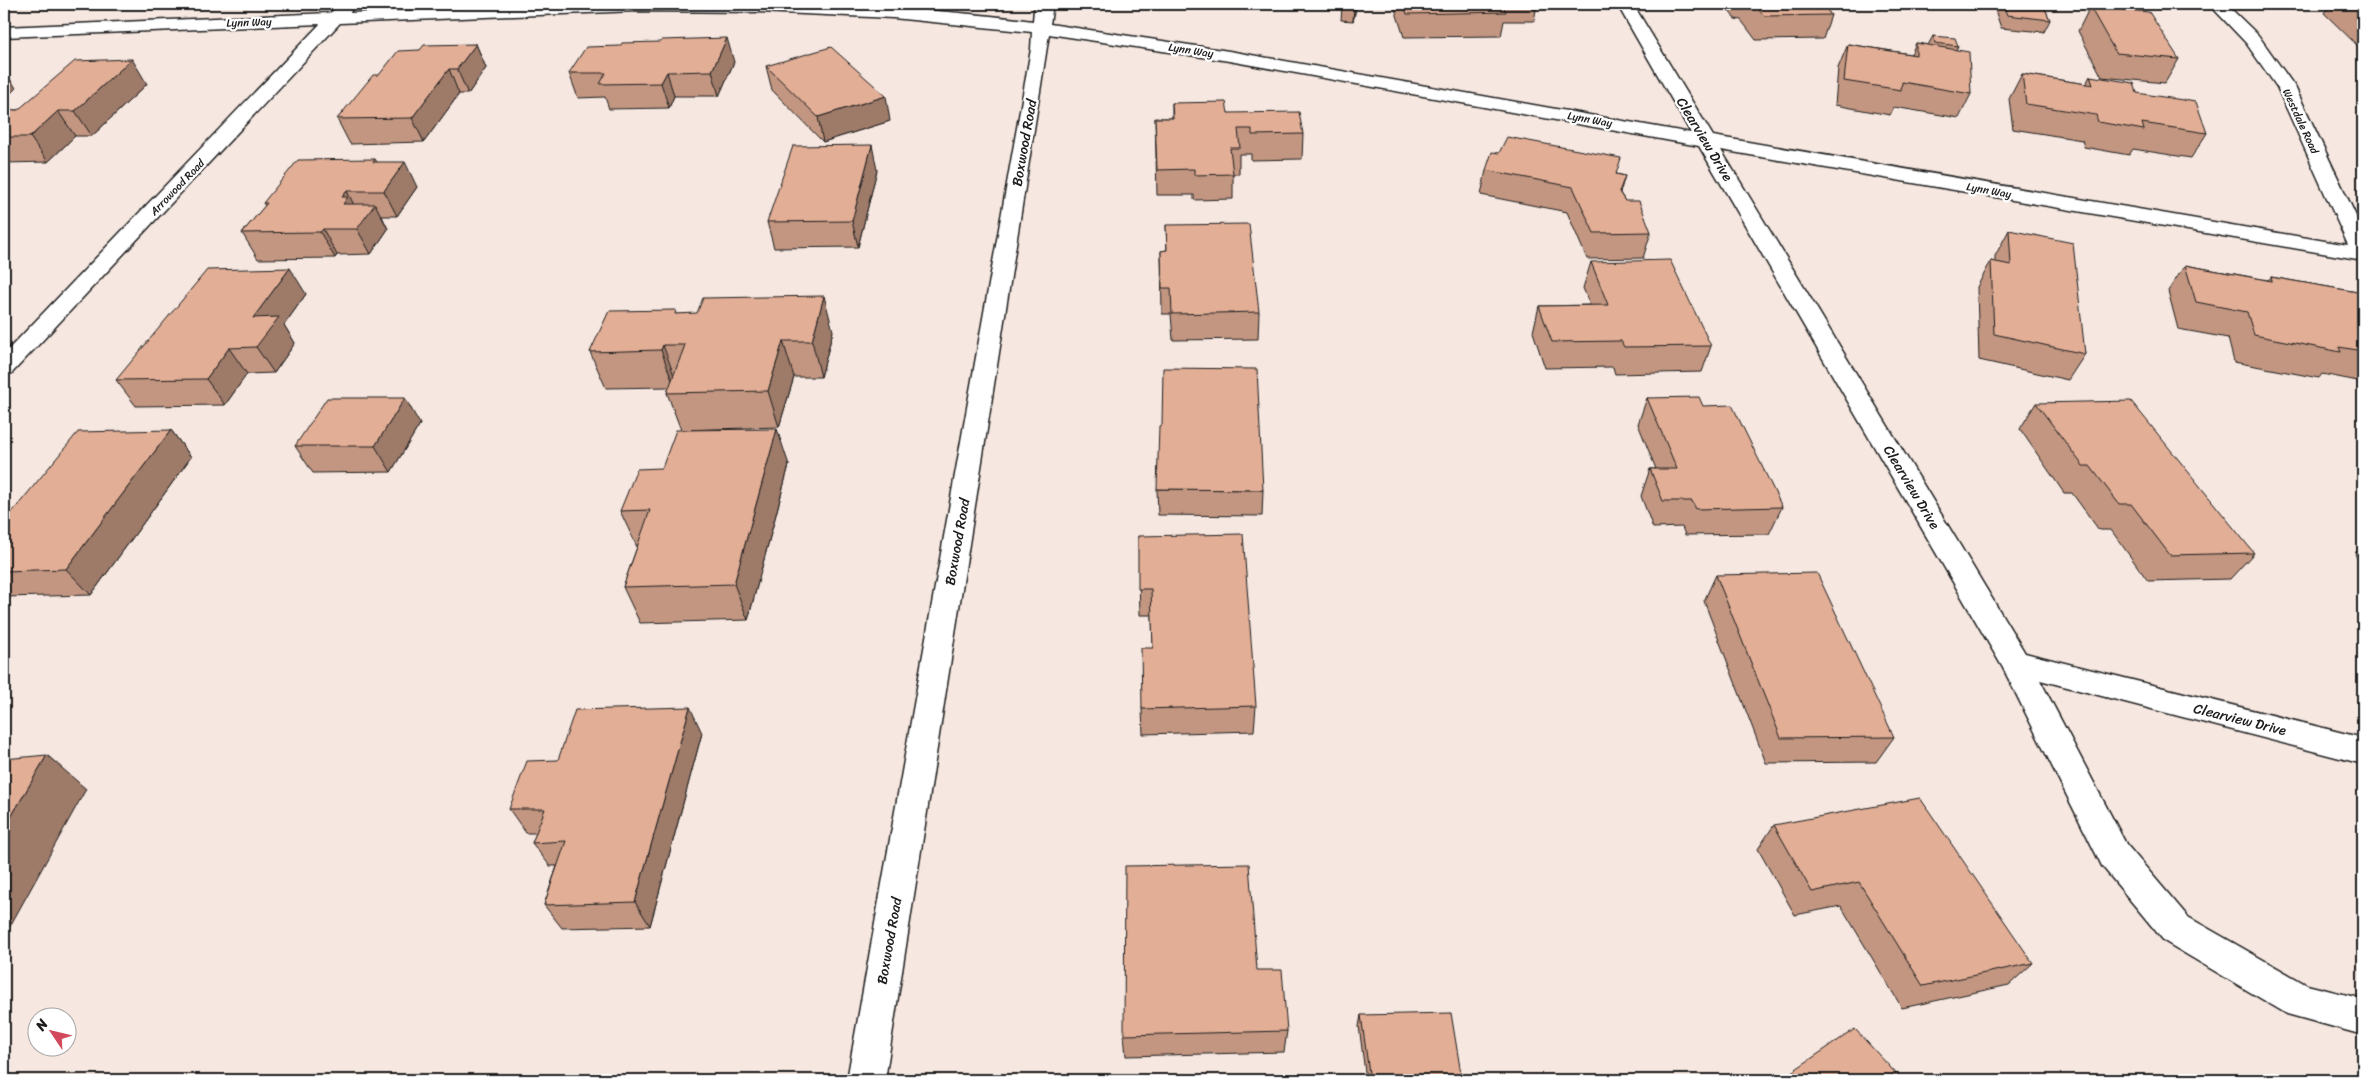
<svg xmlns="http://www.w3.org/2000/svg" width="2367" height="1084" viewBox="0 0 2367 1084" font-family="Sriracha,sans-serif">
  <rect width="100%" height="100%" fill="#f6e7e0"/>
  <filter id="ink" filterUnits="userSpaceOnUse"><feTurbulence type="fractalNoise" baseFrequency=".02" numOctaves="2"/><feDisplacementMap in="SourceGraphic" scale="10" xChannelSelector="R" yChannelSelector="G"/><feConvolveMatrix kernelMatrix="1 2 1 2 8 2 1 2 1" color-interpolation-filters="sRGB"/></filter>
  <g filter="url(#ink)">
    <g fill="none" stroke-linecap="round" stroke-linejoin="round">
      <defs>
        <path id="minor" d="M567,4C722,4 879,0 1033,21L1034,10L1037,4H1053L1050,24L1229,51L1691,133L1617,4H1633L1713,136L2348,245L2277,87L2246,43L2209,4H2226L2258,35L2295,87L2363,231V260L1721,150L2025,653L2363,738V764L2040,680L2126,844L2188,917L2307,985L2363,999V1035L2287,1014L2164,941L2102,866L2003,668L1699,146L1229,61L1049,34L885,1080H847L1031,49L1032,32L893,18L759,12L636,11L340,23L12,373L4,376V354L320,24L4,37V27L330,13C337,7 340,4 349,6L351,10L350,13Z"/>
      </defs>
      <use href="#minor" stroke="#1c1c1c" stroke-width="3"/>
      <use href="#minor" fill="#fff" fill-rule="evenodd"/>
    </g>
    <g fill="#c29681" stroke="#1c1c1c">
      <path d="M1356,4L1355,13L1353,21L1341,20L1342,7Z"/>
      <path d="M1396,4H1537L1534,21H1504L1501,36L1404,37L1395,9Z"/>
      <path d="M1724,4H1822L1831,15L1823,39L1756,40L1741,20L1735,19Z"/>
      <path d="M1998,4H2043L2050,20L2044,32L2001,28L1995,10Z"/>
      <path d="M2330,4H2363V51L2324,13Z"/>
      <path d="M2090,7L2179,59L2165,83L2102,77L2078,31Z"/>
      <path d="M1933,36L1958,46L1956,50L1971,94L1959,118L1894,107L1890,115L1835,105L1838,68L1848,44L1911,54L1916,43L1928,45Z"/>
      <path d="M476,44L486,68L468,94H459L424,142L350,144L337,119L379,75L420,50Z"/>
      <path d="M734,62L719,96H674L669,108L609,109L605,97L578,98L569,73Z"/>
      <path d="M766,66L890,121L823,142L772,90Z"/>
      <path d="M2022,74L2086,84L2090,76L2137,93L2207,133L2191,158L2133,149L2129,155L2084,147L2082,140L2013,129L2009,99Z"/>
      <path d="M147,84L92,136H75L48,162L4,163V110H18Z"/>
      <path d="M1172,103L1228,113L1303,134L1302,159L1251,160V154H1239V174H1233V199L1194,200V195H1157L1155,118H1172Z"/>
      <path d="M375,159L377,162L417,187L397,216H382L388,229L371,254L337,255L335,258L258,259L242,233L265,206L263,203Z"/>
      <path d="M877,170L858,247L774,248L767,222Z"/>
      <path d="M1486,170L1617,174L1625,176L1620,193L1625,201L1651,232L1643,258L1587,259L1567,212L1481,195Z"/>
      <path d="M1166,225L1259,312L1258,339L1173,340L1171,314H1162L1161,251L1167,250Z"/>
      <path d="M2009,230L2085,354L2068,380L1979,360L1977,287L1991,261L1995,262V256Z"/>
      <path d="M1591,262L1711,346L1702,372L1615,374L1613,367L1545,368L1533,332L1539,306L1590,305L1583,288Z"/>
      <path d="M2185,265L2268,280L2271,277L2363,293V382L2322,374L2319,378L2234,362L2228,338L2178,329L2168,291Z"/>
      <path d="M306,294L284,325L295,343L274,373L247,374L225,405L136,406L116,380Z"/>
      <path d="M677,314L833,331L821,377H794L779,427L681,430L667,393L669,387L606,388L590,352Z"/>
      <path d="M1647,398L1703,406L1782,507L1769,534L1685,535L1682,527L1653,528L1641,496L1650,469H1656L1638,424Z"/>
      <path d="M2036,403L2254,553L2230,579L2148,581L2111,530H2099L2072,493H2064L2020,429Z"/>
      <path d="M420,424L391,472L313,473L295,446Z"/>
      <path d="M171,430L191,457L91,595L4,597V522Z"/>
      <path d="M789,465L748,620L640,623L623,587L637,547L620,511Z"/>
      <path d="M1157,489L1263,490L1262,516L1158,515Z"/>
      <path d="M1138,536L1256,706L1254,731L1143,734L1142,709L1153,648L1152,615H1140Z"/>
      <path d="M2363,545V576L2355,553Z"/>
      <path d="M1716,575L1894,737L1876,762L1766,763L1704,601Z"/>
      <path d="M702,733L650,926L562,928L544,905L557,866H550L532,843L536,833H526L509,809L558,760Z"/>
      <path d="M1774,825L2033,963L2009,985L1902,1008L1841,906L1795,915L1758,849Z"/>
      <path d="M1257,970L1287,1031L1284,1052L1126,1056L1124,1035Z"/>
      <path d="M1361,1015L1462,1080H1366L1359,1026Z"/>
      <path d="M1787,1075L1902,1080H1782Z"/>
    </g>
    <g fill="#9e7a69" stroke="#1c1c1c">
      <path d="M1355,4H1356L1355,13L1353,21L1354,8Z"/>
      <path d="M727,38L734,62L719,96L712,71Z"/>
      <path d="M476,44L486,68L468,94L457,69Z"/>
      <path d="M132,59L147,84L92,136L75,111Z"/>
      <path d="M449,69L459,94L424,142L412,118Z"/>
      <path d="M4,70L16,88L4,100Z"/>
      <path d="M667,72L674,96L669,108L661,83Z"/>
      <path d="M886,96L890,121L823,142L818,117Z"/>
      <path d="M58,111L75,136L48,162L30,137Z"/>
      <path d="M872,145L877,170L858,247L852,221Z"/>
      <path d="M405,162L417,187L397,216L384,191Z"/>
      <path d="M347,191L360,217L375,204L388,229L371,254L343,204L342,197Z"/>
      <path d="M323,229L337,255L335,258L320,232Z"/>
      <path d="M290,268L306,294L284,325L295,343L274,373L256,347L253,318Z"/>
      <path d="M824,296L833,331L821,377L812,341Z"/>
      <path d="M783,341L794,377L779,427L768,391Z"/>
      <path d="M663,345L676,381L674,386L661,350Z"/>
      <path d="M229,348L247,374L225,405L206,379Z"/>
      <path d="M405,398L420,424L391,472L375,446Z"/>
      <path d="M777,429L789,465L748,620L734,584Z"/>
      <path d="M171,430L191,457L91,595L66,569Z"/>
      <path d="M690,707L702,733L650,926L635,902Z"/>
      <path d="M47,755L86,789L4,937V829Z"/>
    </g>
    <g fill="#e2ae96" stroke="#1c1c1c">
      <path d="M1343,4H1355L1354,8L1342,7Z"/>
      <path d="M1404,4H1502L1506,12L1407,14Z"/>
      <path d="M1754,4H1822L1831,15L1764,16Z"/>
      <path d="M2003,4H2043L2050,20L2007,15Z"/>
      <path d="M2355,4H2363V11Z"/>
      <path d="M2090,7L2149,12L2179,59L2116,53Z"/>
      <path d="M1933,36L1955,38L1958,46L1935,43Z"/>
      <path d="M727,38L712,71L667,72L661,83L600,84L606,73H569L586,47L620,46L622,43L660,42L662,40Z"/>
      <path d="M1916,43L1969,52L1971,94L1902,82L1901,90L1844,81L1848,44L1916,55Z"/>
      <path d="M476,44L457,69H449L412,118L337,119L373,75H379L398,51L420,50L424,45Z"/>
      <path d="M831,47L886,96L818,117L766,66Z"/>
      <path d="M132,59L75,111H58L30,137H4V110H18L75,61Z"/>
      <path d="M2022,74L2093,85L2090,76L2134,83L2137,93L2196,102L2207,133L2142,123L2144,130L2098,122L2096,115L2026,104Z"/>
      <path d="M1226,102L1228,113L1299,112L1303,134L1252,135V129H1238L1240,148H1230L1233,174L1194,175V169L1157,170L1155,118H1173L1172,103Z"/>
      <path d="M1507,137L1621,158L1616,174L1625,176L1619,192L1625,201H1639L1651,232L1594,233L1573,187L1486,170L1492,152L1499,153Z"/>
      <path d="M872,145L852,221L767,222L793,146Z"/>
      <path d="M375,159L373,162H405L384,191H347L342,197H348L343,204H375L357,229H323L320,232L242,233L267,203H263L298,160Z"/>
      <path d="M1249,224L1259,312L1172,314L1171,288H1162L1161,251L1167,250L1166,225Z"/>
      <path d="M2009,230L2073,243L2085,354L1994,334L1991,261L2011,265Z"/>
      <path d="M1670,260L1711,346L1624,347L1621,341L1552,342L1539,306L1608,305L1591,262Z"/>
      <path d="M2185,265L2272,281L2271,277L2363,293V351L2339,347L2341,352L2254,335L2247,312L2196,302Z"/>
      <path d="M290,268L253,318L279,317L256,347L229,348L206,379L116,380L207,270Z"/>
      <path d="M824,296L812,341H783L768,391L667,393L685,345H663L661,350L590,352L609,311L676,310L675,314L697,313L703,298Z"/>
      <path d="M1163,368L1257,369L1263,490L1157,489L1159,426L1162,425Z"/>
      <path d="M1699,397L1703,406L1732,405L1782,507L1696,509L1692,501H1663L1650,469H1677L1647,398Z"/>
      <path d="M327,398H405L375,446H295Z"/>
      <path d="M2131,401L2254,553L2170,555L2131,504H2119L2090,466H2083L2036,403Z"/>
      <path d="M777,429L734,584L623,587L650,510L620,511L637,469L662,468L676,430Z"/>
      <path d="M171,430L66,569L4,571V522L78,432Z"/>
      <path d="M1243,534L1256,706L1142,709L1141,648H1153L1151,589H1138V536Z"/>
      <path d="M1817,573L1894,737L1781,738L1716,575Z"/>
      <path d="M690,707L635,902L544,905L566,841L532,843L545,809H509L527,761L558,760L575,710Z"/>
      <path d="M47,755L4,829V759Z"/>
      <path d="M1920,798L2033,963L1923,986L1859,882L1812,892L1774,825Z"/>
      <path d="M1249,864L1257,970H1282L1287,1031L1124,1035L1125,866Z"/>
      <path d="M1451,1013L1462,1080H1370L1361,1015Z"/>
      <path d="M1855,1029L1902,1080H1792L1787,1075Z"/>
    </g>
  </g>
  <g text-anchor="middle" stroke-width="4.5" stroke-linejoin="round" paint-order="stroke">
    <g font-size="11" fill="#1c1c1c" stroke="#fff">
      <text transform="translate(249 22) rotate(-2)" y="4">Lynn Way</text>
      <text transform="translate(1191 50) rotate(9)" y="4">Lynn Way</text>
      <text transform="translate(1590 119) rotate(10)" y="4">Lynn Way</text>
      <text transform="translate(2301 121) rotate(65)" y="4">Westdale Road</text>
      <text transform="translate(177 187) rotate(-46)" y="4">Arrowood Road</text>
      <text transform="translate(1989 190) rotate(10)" y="4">Lynn Way</text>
    </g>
    <g font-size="14" fill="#1c1c1c" stroke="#fff">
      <text transform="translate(1705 139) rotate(59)" y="5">Clearview Drive</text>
      <text transform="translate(1024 143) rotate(-80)" y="5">Boxwood Road</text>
      <text transform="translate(1912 487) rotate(59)" y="5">Clearview Drive</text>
      <text transform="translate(957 542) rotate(-80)" y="5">Boxwood Road</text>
      <text transform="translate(2240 719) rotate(14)" y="5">Clearview Drive</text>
      <text transform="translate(889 941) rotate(-80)" y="5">Boxwood Road</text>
    </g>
  </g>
  <rect width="2367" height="1084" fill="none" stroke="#fff" stroke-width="20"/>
  <rect x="10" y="10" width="2347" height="1064" fill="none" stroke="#1c1c1c" stroke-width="2" filter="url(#ink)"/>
  <g transform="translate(52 1032) rotate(305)"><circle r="24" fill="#ffffff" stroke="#a4a4a4"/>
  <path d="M0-4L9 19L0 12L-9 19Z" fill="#d1495b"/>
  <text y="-8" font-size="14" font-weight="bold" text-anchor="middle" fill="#1c1c1c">N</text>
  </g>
</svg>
